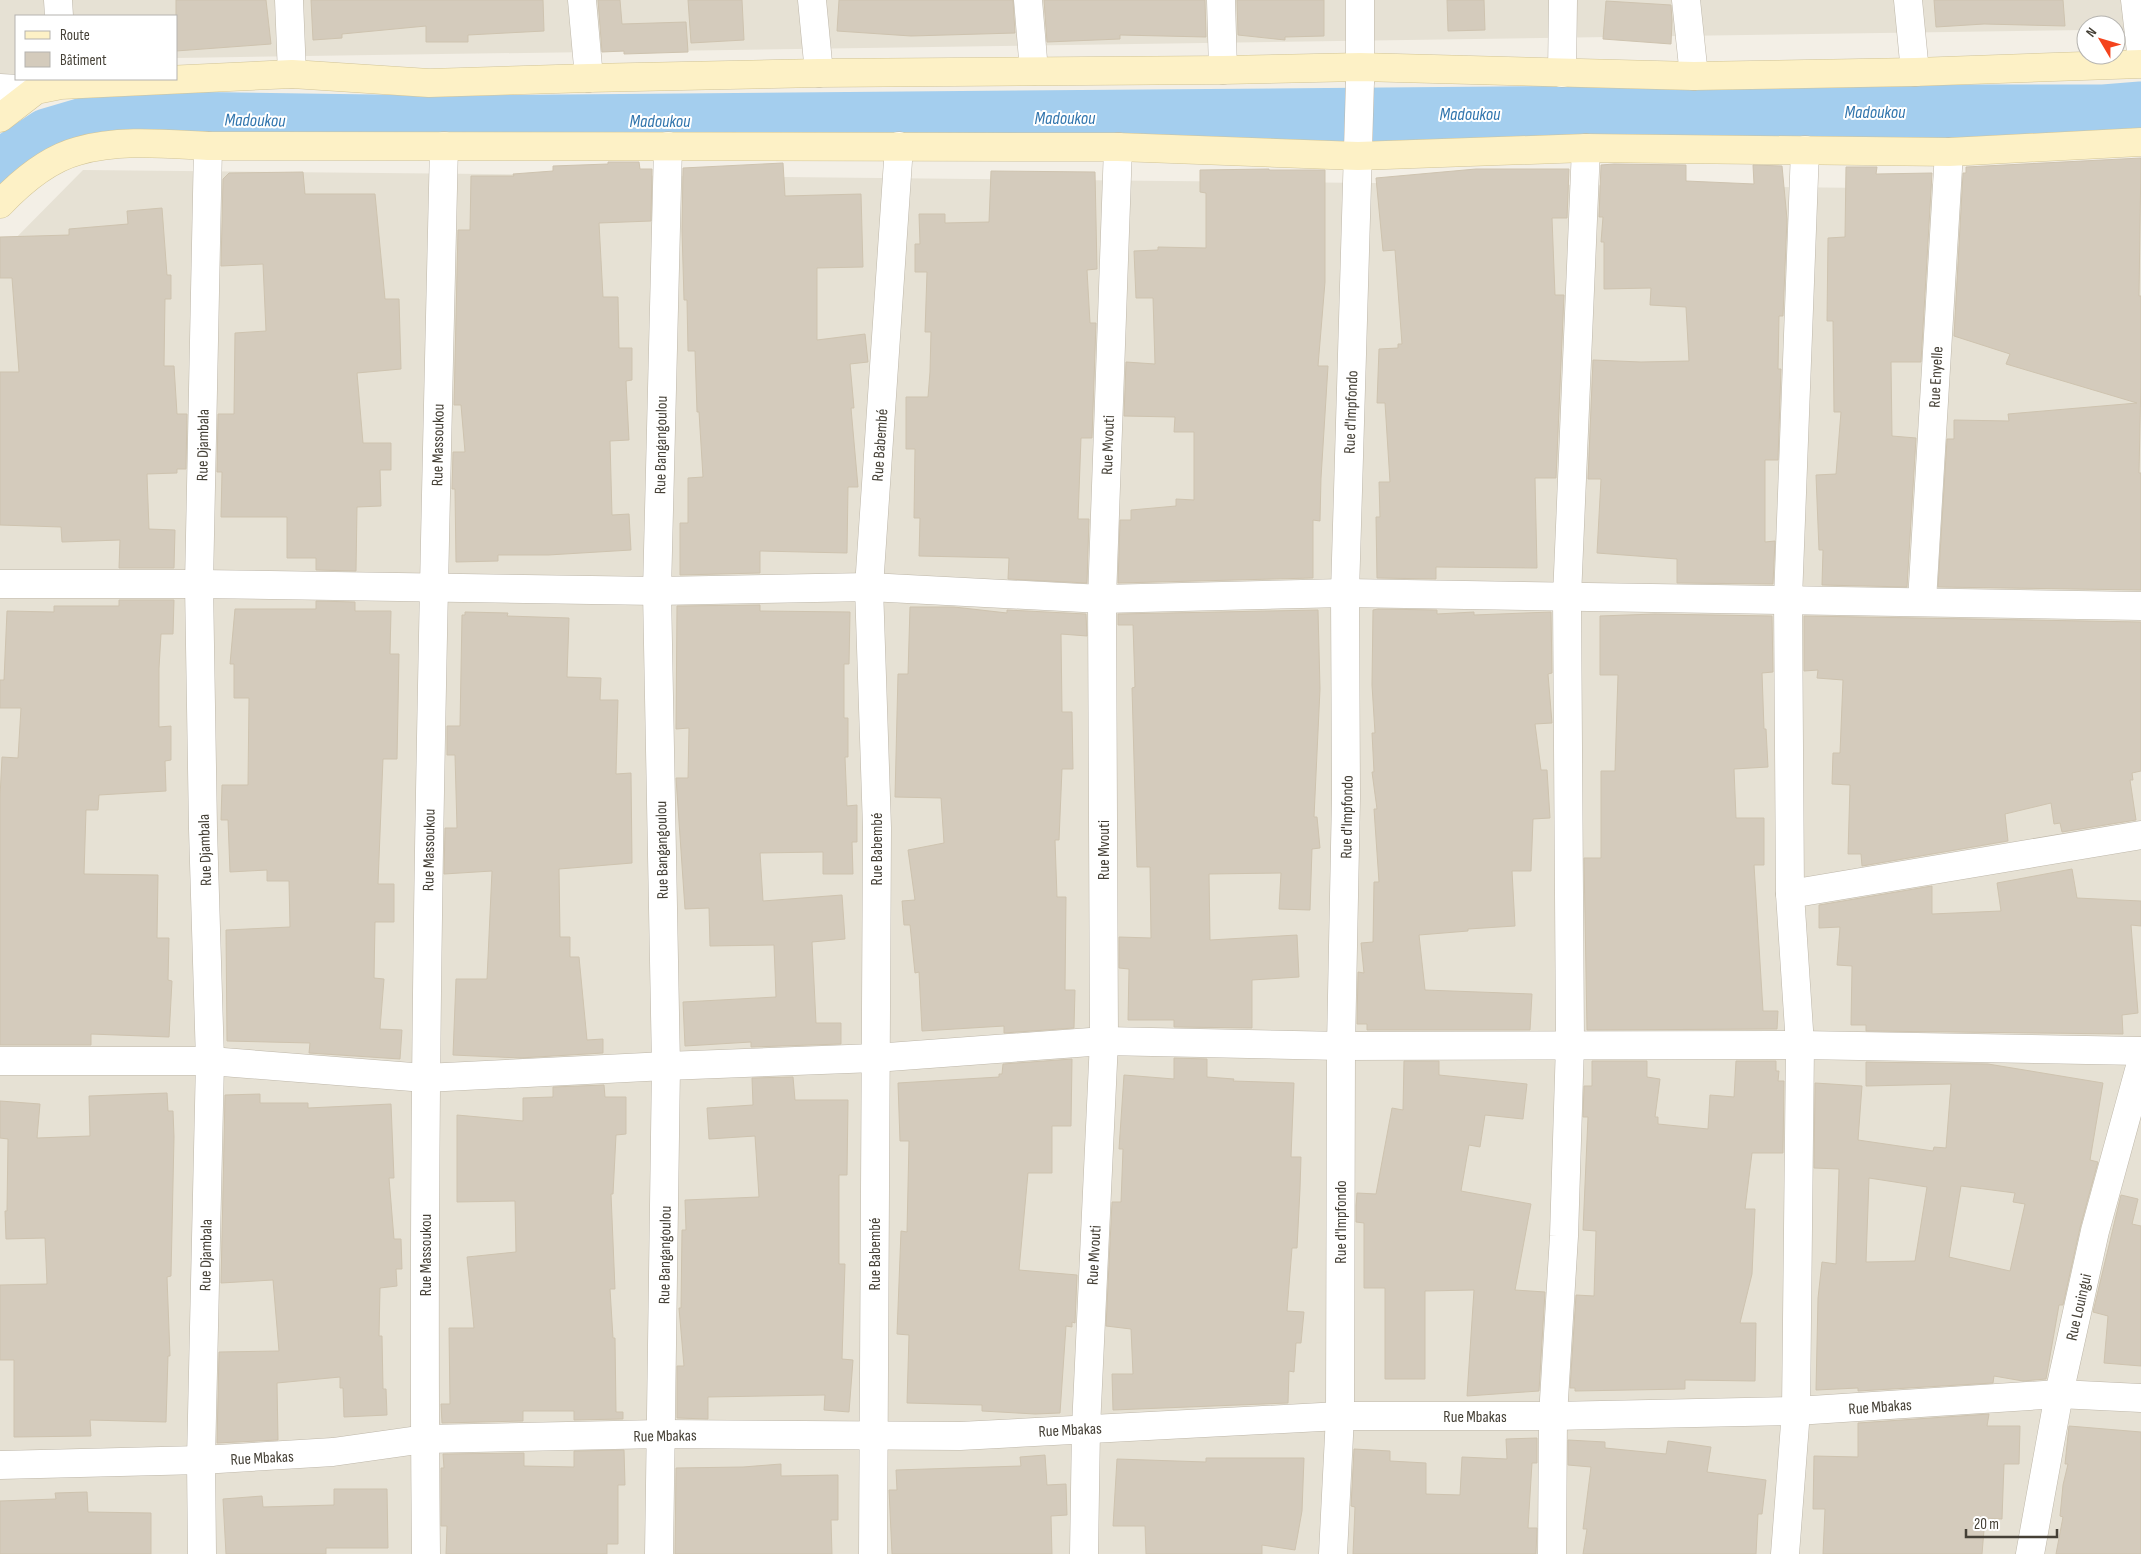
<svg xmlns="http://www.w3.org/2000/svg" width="2141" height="1554" viewBox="0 0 2141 1554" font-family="'Sofia Sans Condensed',sans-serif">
  <rect width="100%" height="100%" fill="#f3efe6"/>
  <g fill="#e6e1d4">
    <path d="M0,0H2141V30H2116V25H2086V30L176,58V16H16V79L0,107Z"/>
    <path d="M83,170L1868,188L2141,170V1554H0V254Z"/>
  </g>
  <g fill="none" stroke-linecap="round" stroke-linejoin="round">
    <path stroke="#a4ceee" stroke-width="55" d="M0,167L47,136L108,118L441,123L1732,112H2104L2141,109"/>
  </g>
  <g fill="#d4cbbc" stroke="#cec3af" fill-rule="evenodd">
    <path d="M176,0H266L271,44L176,51Z"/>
    <path d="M311,0H543L544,31L468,35V42H426V26L342,34V38L313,40Z"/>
    <path d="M598,0H620L622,24L686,22L688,52L624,54V51L602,52Z"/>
    <path d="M688,0H742L744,40L691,43Z"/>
    <path d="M839,0H1013L1015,33L911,36L837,31Z"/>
    <path d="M1044,0H1205L1206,37L1120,35V39L1047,42Z"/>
    <path d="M1237,0H1324V36L1285,37V40L1238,35Z"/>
    <path d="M1447,0H1484L1485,30L1448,31Z"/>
    <path d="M1934,0H2063L2065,26L1984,24L1936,27Z"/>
    <path d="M1606,1L1671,5L1672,21L1671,44L1603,39Z"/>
    <path d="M2141,158L2139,296H2141V378L2139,473H2141V590L1938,587L1947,439H1954V420L2009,421L2008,414L2137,403L2006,364L2010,354L1954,336L1963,173H1966V167Z"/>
    <path d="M608,162H639L640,169H652L651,221L599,223L603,297H618L619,348H632V380L626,381L629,440L610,441L612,515L629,514L631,550L548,555H498V561L456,562L455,489H452L453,452H465L461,405H454L458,230H470L471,176H514L513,174L553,171V166L608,164Z"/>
    <path d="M783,163L785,196L861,194L863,267L817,268V340L865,334L868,362L850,364L854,408H851L858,487H848L847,553L760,551V573L680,575V523H688V478L703,477L699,412H697L695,351H688L687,300H684L682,230L683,168Z"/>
    <path d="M1614,164L1686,165V181L1754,184L1753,165L1782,166L1787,219L1783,316H1779L1778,369H1781L1778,460H1765V542L1775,541L1773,584L1677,583V559L1597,553L1601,479H1588L1593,360L1641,362L1689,361L1686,307L1650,305L1651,288L1604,289V242H1601L1603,217H1599L1601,165Z"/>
    <path d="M1846,167H1877L1876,174L1932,173L1921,362H1891L1892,436L1916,438L1907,587L1822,585L1823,550H1819L1816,475L1836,474L1841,412H1834L1833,321H1827L1828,238L1845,237Z"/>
    <path d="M1269,169V170H1325V282L1318,366H1328L1321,478L1320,521L1313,520V578L1118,583L1120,520H1131V510L1176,506V499L1194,500V432H1174L1175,417L1124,416L1126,362L1155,364L1153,298H1136L1134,251L1158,250V247L1206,248V193L1200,192V170Z"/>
    <path d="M1476,169H1569L1567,218H1552L1555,295H1564L1556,478H1535L1537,568L1436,567V579L1377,578L1376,517H1380L1379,482H1390L1385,403H1377L1379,349L1398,348V344H1402L1395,250L1383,251L1376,178Z"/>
    <path d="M991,171L1095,172L1097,269L1087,270L1090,323H1096L1092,438H1081L1078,519H1089L1087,583L1008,579L1009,558L919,556L920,518H914L915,449H906V397H928L930,372L931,332H925L927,272H915V244H920L919,214H945V223L989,222Z"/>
    <path d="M303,172L305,194H375L385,299H399L401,369L357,373L363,443H391V470H380L381,506L357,507L356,571L316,570V558H287V517H221L222,472H217L218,414H234L235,333L266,331L263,264L221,266L223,179L229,173Z"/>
    <path d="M162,208L167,275H171V299H165L164,366H174L177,414H187L186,469H177V473L147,474L149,529L175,530L174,568H119L120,540L62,542L61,527L0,525V372H19L12,278H0V237L69,235V229L128,224L127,211Z"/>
    <path d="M119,600H174L173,634H161L159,668V727L171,726V760L165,761L166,791L99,795L98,810H86L84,874L158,875L157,938H169L168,980L172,981L169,1037L91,1034V1045H0V797L2,757L18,758L21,708H0V680H4L7,611L54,612V606H119Z"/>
    <path d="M316,601L355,602V611H391L390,654H399L397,759H383L378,884H394V922H375L374,978L384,979L380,1029L402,1030L400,1059L309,1053L310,1043L227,1041L226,930L290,927L289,881H267V870L230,872L228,820H221L222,785H248L249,698H234V664H230L235,609H316Z"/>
    <path d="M760,605V611L850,612L849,664H844V718H848V757H845L847,806L857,805V842H852L853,874H823V852L760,853L763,901L842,895L845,939L812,942L816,1023H841V1044L751,1047V1042L685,1046L683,1002L776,997L774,945L710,946L709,908L685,909L676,778H688L689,728L676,729L677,606Z"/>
    <path d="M910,607H954L1007,613V610L1086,614L1087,636L1061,634L1062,712H1072L1073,769H1062L1059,840H1055L1057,897H1066L1065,990H1075L1074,1028L1004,1033V1026L922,1031L919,972L915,973L910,925H904L902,901L915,900L908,850L944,843L941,798L895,797L898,674H908Z"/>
    <path d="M1378,609L1437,610V614L1474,612V615L1551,612L1552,673L1548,674L1552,723L1535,724L1541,770H1547L1550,818L1533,819L1531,871H1512L1515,926L1468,929V931L1419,935L1425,990L1532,994L1530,1030H1367V1024H1357L1358,972L1364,973L1361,943L1373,942L1374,882H1379L1374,809H1377L1372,772H1374L1372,733H1375L1372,685L1373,610Z"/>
    <path d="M1318,610L1320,689L1314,817H1317L1320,848L1312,849L1310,910L1279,909L1281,873L1209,874L1210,940L1297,935L1299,977L1252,980V1028L1174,1027V1020H1128L1129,969L1119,968V937L1151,938L1150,867H1137L1132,688L1135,687L1133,625H1118V614Z"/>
    <path d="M465,612L508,613L507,616L569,618L567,677L601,678L600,700H618L616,774L631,773L632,863L559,869L560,937H570V957H579L587,1040L603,1039V1053L520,1058L453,1055L456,979H487L492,871L444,874L445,828H457L455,755H447V726H460L462,615H465Z"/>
    <path d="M1655,614L1772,616L1773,672L1762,673L1764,729H1766L1768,767L1734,769L1736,818H1764V865H1754L1763,1011H1778L1777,1029L1587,1030L1584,858H1601V771H1615L1616,737L1618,675H1600V616Z"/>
    <path d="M1804,616L2141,622V771L2132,773L2133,780H2130L2136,820L2062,832L2060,823L2054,824L2051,803L2005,814L2008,841L1862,866L1861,854H1848L1850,785L1832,784L1833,753H1840L1843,680L1817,678L1818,670L1804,671Z"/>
    <path d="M2072,869L2077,898L2141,901V926L2131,925L2138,1013L2122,1015L2123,1034L1866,1031V1025H1851L1852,966L1837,965L1840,927L1819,928V905L1932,886V914L2001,911L1997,883Z"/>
    <path d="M1174,1058L1207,1059V1077L1234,1079L1233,1081L1294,1083L1291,1157H1301L1300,1189L1297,1248H1292L1287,1311L1304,1312L1301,1343H1296L1294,1372L1289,1371L1288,1403L1113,1410L1112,1374H1133L1131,1329L1106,1326L1112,1202H1121L1123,1149H1119L1124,1075L1174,1079Z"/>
    <path d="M1072,1059L1071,1126H1052V1173H1028L1019,1270L1077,1275L1075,1323L1072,1322V1327L1066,1326L1060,1413L1035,1414L982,1411V1405L907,1403L909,1335L897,1334L901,1231L907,1232L909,1141H900L898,1083L999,1077V1074H1002L1003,1064Z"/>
    <path d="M1404,1061H1439V1075L1527,1084L1523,1119L1485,1115L1480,1147L1469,1145L1461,1191L1531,1204L1515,1290L1545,1292L1539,1391L1467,1396L1474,1290L1425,1291V1379H1385V1288H1364V1223L1356,1222V1206L1357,1193L1376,1194L1392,1108L1403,1110Z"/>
    <path d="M1592,1061H1647V1077L1660,1079L1655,1117H1658V1124L1708,1129L1710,1095L1734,1097L1736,1061H1776V1071H1779L1778,1081H1784L1783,1153H1752L1745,1209H1755L1752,1274L1740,1323H1756L1755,1381L1685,1380V1389L1575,1391V1388H1570L1576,1295L1594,1296L1596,1231L1583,1230L1588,1117H1583L1584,1086H1592Z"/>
    <path d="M1866,1062L1988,1064L2103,1083L2090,1160L2098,1162L2080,1228L2063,1305H2059L2046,1379L2023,1381L1994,1376L1993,1383L1858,1391V1388L1816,1390L1818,1298L1822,1262L1836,1264L1839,1169L1814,1168L1815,1083L1862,1086L1858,1140L1933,1151L1934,1147L1946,1148L1951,1084L1866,1086ZM1869,1178L1927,1187L1915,1261L1866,1262ZM1961,1186L2015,1193L2013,1202L2025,1204L2010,1271L1949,1257Z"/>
    <path d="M793,1077L795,1100H848L847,1175H839V1264H845L842,1359L853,1360L849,1412L824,1410L825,1395L708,1397V1419L677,1418V1366H684L679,1308H681L682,1230H686L685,1200L759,1197L755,1136L709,1139L707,1108L753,1105L752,1078Z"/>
    <path d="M604,1085L605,1097H626V1134L616,1135L613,1194H611L615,1289H610L613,1338H615L616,1412H623V1419L574,1420V1411H523V1421L442,1423L441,1404H450L449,1328H474L467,1257L516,1252L515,1201L457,1202V1115L523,1121V1098L553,1097V1087Z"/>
    <path d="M167,1093L168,1111H173L174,1137L171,1276L167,1277L170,1356H168L166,1422L90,1420L91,1436L14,1437V1360H0V1285L47,1284L45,1238L6,1239L5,1211H7L8,1139L0,1138V1101L40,1104L37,1138L90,1136L89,1096Z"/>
    <path d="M260,1094V1103H308V1108L391,1104L394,1178H389L394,1239H401L402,1269H396L397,1286L380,1288L379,1336H382L383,1389H386L387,1415L344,1417L343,1388H340V1377L277,1383L278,1440L217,1443L219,1352L279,1351L273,1280L221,1283L225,1095Z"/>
    <path d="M2121,1195L2138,1199L2132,1224L2141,1226V1366L2104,1363L2108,1316L2093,1312Z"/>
    <path d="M1989,1414L1987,1426H2020L2019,1464H2004L2002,1519L1985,1518L1982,1554H1823L1825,1509H1813L1814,1456L1858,1457V1423Z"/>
    <path d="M2069,1426L2141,1432V1554H2056L2063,1517L2060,1516L2063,1485L2068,1464H2065Z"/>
    <path d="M1537,1438V1463H1532L1528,1528H1537L1536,1554H1353L1355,1507L1351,1506L1354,1449L1390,1451V1461L1426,1463V1494L1460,1495L1462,1457L1507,1459L1506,1439Z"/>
    <path d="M1568,1440L1605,1442V1448L1666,1454L1668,1441L1711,1447L1707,1472L1766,1480L1762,1514H1758L1756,1554H1583L1587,1529H1583L1591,1467L1568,1465Z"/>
    <path d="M624,1450L625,1485H618V1544H607V1554H446L447,1526H441V1468H444L443,1454L524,1453V1466L574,1467V1451Z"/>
    <path d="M1045,1455L1047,1485L1066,1484L1067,1515L1051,1516L1052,1554H892L889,1490H897L896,1470L1021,1466L1020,1457Z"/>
    <path d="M1206,1458H1304L1302,1511L1295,1550L1262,1545V1554H1146L1145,1526H1113L1117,1459L1206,1462Z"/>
    <path d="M781,1464V1476L838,1475V1520H831L832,1554H675L676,1468L743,1467Z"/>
    <path d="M334,1489H387L388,1548H326V1554H226L223,1499L262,1496L263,1507L334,1505Z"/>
    <path d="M87,1492L88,1512L151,1513V1554H0V1501L56,1499L55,1493Z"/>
  </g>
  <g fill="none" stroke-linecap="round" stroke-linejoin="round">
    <defs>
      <g id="minor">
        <path d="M58,0L59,16"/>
        <path d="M289,0L292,74"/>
        <path d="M582,0L589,78"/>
        <path d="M812,0L819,73"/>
        <path d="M1028,0L1034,71"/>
        <path d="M1221,0L1223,70"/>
        <path d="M1686,0L1694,76"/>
        <path d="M1908,0L1915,72"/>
        <path d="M2135,0L2141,52"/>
        <path d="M1562,73L1563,0"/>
        <path d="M0,584H199L657,591L869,587L1102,599L1345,593L2141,606"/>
        <path d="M1922,601L1949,152"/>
        <path d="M1790,894L2141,835"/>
        <path d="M0,1061H210L425,1078L666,1066L875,1058L1104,1041L1341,1046L1800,1045L2141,1051"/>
        <path d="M0,1465L201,1460L333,1452L425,1439L661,1434L960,1436L1340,1416H1553L1796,1411L2059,1394L2141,1398"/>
        <path d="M202,1554L201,1460L210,1061L203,829L199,584L208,146"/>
        <path d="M426,1554C421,1084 433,615 444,146"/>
        <path d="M659,1554L666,1066L657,591L668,146"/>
        <path d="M873,1554L877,828L869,587L899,146"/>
        <path d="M1084,1554L1086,1428L1104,1041L1102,599L1118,147"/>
        <path d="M1333,1554L1340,1416L1341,1046L1346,797L1345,593L1360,81"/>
        <path d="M1552,1554L1553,1416L1564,1236L1570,1044L1567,597L1586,148"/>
        <path d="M1785,1554L1796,1411L1800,1045L1790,894L1788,599L1805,150"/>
        <path d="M2030,1554L2059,1394L2095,1231L2141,1063"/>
      </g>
      <g id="tertiary">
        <path d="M1360,81V0"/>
        <path d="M0,88L36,90"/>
      </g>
      <g id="secondary">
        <path d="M0,118L36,90L61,85L292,74L429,83L589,78L819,73L1223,70L1360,67L1694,76L1915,72L2141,64"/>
        <path d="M0,204C21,182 48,159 78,151C120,139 166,144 208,146L1118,147L1358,156L1586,148L1949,152L2141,142"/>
      </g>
    </defs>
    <use href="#minor" stroke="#beb7a9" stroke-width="29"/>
    <use href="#tertiary" stroke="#beb7a9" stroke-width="29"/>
    <use href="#secondary" stroke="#d1c497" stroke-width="29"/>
    <use href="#minor" stroke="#fff" stroke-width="28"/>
    <use href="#tertiary" stroke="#fff" stroke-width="28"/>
    <use href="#secondary" stroke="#fdf1c6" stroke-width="28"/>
  </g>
  <g text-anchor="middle" stroke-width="4" stroke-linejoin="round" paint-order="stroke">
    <g font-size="16" fill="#454036" stroke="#fff">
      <text transform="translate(1935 377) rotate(-87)" y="6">Rue Enyelle</text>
      <text transform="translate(1350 412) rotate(-88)" y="6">Rue d'Impfondo</text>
      <text transform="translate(202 445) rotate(-89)" y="6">Rue Djambala</text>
      <text transform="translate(437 445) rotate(-89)" y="6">Rue Massoukou</text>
      <text transform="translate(660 445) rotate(-89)" y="6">Rue Bangangoulou</text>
      <text transform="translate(879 445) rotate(-86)" y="6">Rue Babembé</text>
      <text transform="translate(1107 445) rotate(-88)" y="6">Rue Mvouti</text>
      <text transform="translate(1346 817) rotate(-89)" y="6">Rue d'Impfondo</text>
      <text transform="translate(876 849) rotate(-90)" y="6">Rue Babembé</text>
      <text transform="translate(204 850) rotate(-92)" y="6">Rue Djambala</text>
      <text transform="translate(428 850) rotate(-89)" y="6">Rue Massoukou</text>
      <text transform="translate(661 850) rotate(-91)" y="6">Rue Bangangoulou</text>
      <text transform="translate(1103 850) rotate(-90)" y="6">Rue Mvouti</text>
      <text transform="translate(1340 1222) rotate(-90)" y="6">Rue d'Impfondo</text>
      <text transform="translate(874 1254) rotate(-90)" y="6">Rue Babembé</text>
      <text transform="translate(205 1255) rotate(-89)" y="6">Rue Djambala</text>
      <text transform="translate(425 1255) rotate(-90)" y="6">Rue Massoukou</text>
      <text transform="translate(664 1255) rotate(-89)" y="6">Rue Bangangoulou</text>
      <text transform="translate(1093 1255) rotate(-87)" y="6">Rue Mvouti</text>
      <text transform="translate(2078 1307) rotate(-77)" y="6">Rue Louingui</text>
      <text transform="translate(1880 1406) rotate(-4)" y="6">Rue Mbakas</text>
      <text x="1475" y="1422">Rue Mbakas</text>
      <text transform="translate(1070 1429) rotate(-3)" y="6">Rue Mbakas</text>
      <text transform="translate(665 1435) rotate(-1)" y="6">Rue Mbakas</text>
      <text transform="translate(262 1457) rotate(-3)" y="6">Rue Mbakas</text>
    </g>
    <g font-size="18" font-style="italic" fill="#3276ae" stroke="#fff">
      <text x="1875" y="118">Madoukou</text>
      <text x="1470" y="120">Madoukou</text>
      <text x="1065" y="124">Madoukou</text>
      <text transform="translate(255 120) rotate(1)" y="6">Madoukou</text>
      <text x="660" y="127">Madoukou</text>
    </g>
  </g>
  <rect x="15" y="15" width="162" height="65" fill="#ffffff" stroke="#b5b3af"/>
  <rect x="25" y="31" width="25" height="8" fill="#fdf1c6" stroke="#b5b3af"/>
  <text x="60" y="40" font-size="15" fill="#454036">Route</text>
  <rect x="25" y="52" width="25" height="15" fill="#d4cbbc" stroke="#b5b3af"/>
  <text x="60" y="65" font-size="15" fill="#454036">Bâtiment</text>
  <g transform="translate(2101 40) rotate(308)"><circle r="24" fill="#ffffff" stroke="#b5b3af"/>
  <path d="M0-4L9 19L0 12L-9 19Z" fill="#f4431c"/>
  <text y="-8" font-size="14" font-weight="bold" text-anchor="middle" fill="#454036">N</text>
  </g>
  <path d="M1966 1529v8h91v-8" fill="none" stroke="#454036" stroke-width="2.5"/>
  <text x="1974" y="1529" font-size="15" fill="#454036" stroke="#ffffff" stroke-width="4" paint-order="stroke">20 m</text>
</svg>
